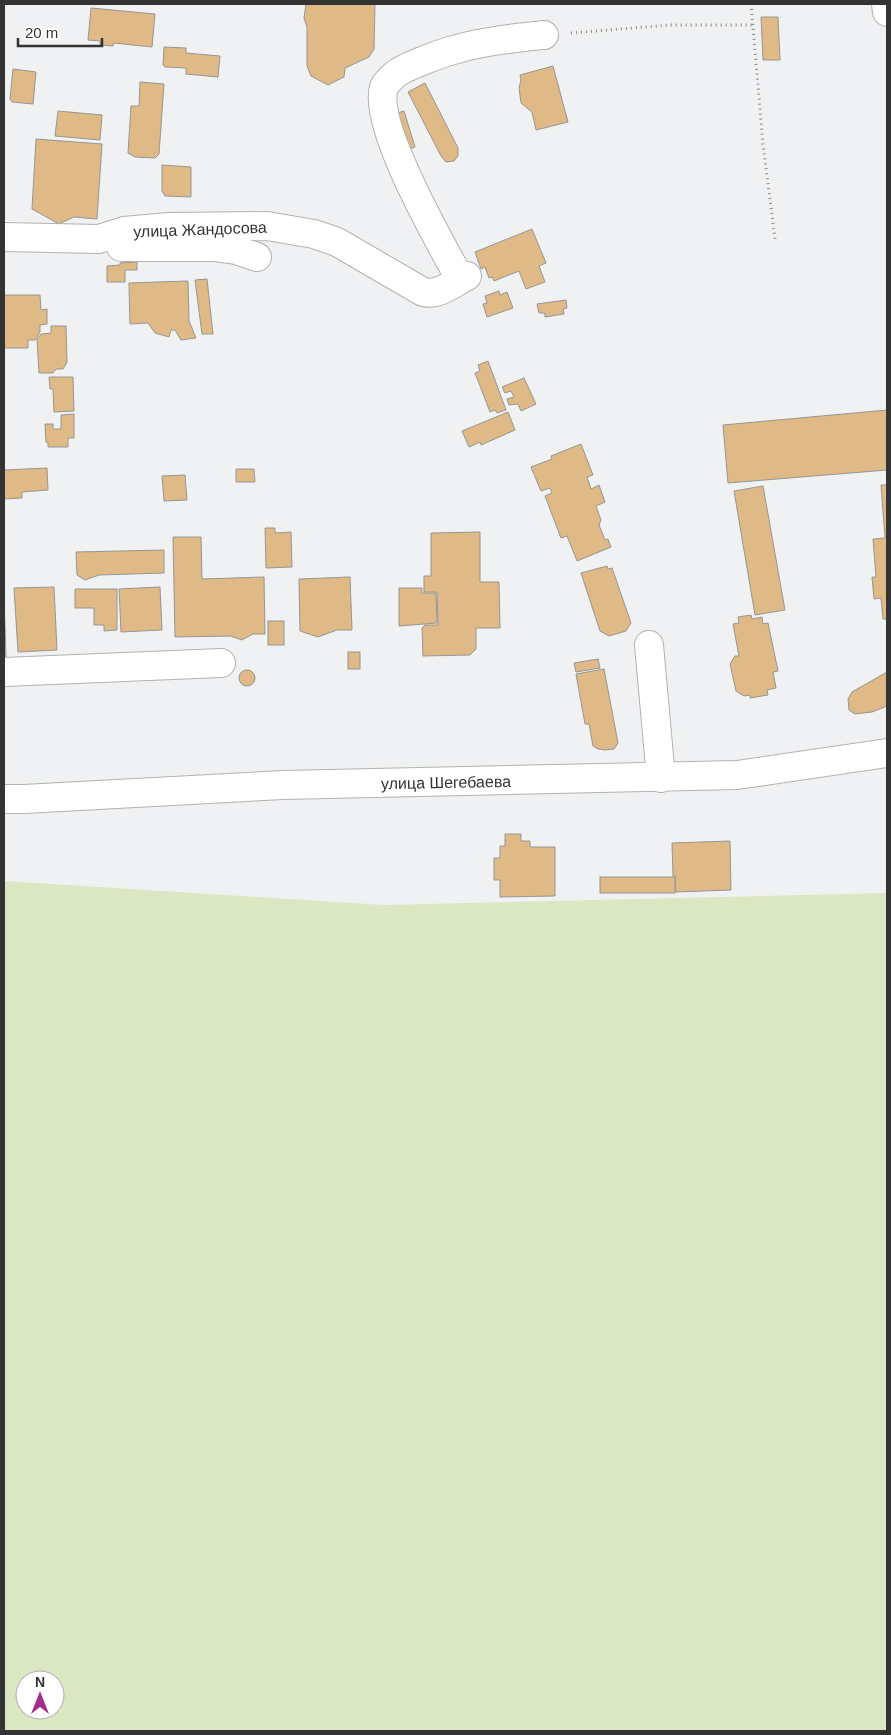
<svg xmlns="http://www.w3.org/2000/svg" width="891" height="1735" viewBox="0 0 891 1735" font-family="Arial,sans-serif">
  <rect width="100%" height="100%" fill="#f0f1f2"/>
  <path fill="#dbe7c2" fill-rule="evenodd" d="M4,881L383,905L887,893V1731H4ZM25,1680H55V1710H25Z"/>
  <g fill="#dfba86" stroke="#969694">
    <path d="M306,4H375L374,49L369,57L345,68L344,77L328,85L311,76L307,66V27L304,18Z"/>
    <path d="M91,8L155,14L152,47L114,43L113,46L100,45V41L88,40Z"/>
    <path d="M761,17H778L780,60H763Z"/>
    <path d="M164,47L186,48V53L220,56L218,77L186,74V68L165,67L163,65Z"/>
    <path d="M553,66L568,122L536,130L532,112L521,103L519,88L521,80L520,75Z"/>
    <path d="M13,69L36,72L33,104L12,102L10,99Z"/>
    <path d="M140,82L164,84L159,154L155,158L135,157L128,153L131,106H139Z"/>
    <path d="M425,83L458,148V156L454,161L446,162L441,156L408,92Z"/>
    <path d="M58,111L102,115L100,140L55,136Z"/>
    <path d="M404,111L415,147L406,150L394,114Z"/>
    <path d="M36,139L102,144L97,219L74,217L59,224L32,209Z"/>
    <path d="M162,165L191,167V197L165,196L162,191Z"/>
    <path d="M532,229L546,263L539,266L545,282L526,289L519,271L494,281L492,277L489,278L485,267L481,269L475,252Z"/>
    <path d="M137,262V270H125V282H107V266L120,265V263Z"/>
    <path d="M207,279L213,334H202L195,280Z"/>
    <path d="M188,281L189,321L196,338L181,340L175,330H171L169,337L155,333L148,323L130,324L129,283Z"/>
    <path d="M499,291L500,295L507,292L513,308L487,317L483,304L487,303L485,296Z"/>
    <path d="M4,295H40L41,310L47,309V324L40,325V332L35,340H28V348H4Z"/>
    <path d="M566,300L567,308L563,309L564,314L545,317V313H539L537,304Z"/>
    <path d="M51,326H66L67,362L63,369H56L53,373H39L37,339L41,334L51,333Z"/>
    <path d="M488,361L506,410L497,413L495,410L490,412L475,373L480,371L478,365Z"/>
    <path d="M49,377H73L74,411L54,412L53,389H50Z"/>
    <path d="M524,378L536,404L521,411L518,404L509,405L507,399L514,397L511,391L505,393L502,387Z"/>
    <path d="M887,410V470L728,483L723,425Z"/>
    <path d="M508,412L515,430L481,445L480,442L469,447L462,431Z"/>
    <path d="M74,414V438H68V447H48V443L46,442L45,424H53V429H61V415Z"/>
    <path d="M581,444L593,475L587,477L591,489L599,485L605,502L596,506L601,520L599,525L605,540L608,539L611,547L577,561L567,536L561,538L545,496L552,493L550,488L541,491L531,467L552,459L551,456Z"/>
    <path d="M47,468L48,490L22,492V498L4,499V470Z"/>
    <path d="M236,469H254L255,482H236Z"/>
    <path d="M185,475L187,500L164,501L162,476Z"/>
    <path d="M881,485H887V619H883L881,598L874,599L872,577H876L873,539L885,538Z"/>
    <path d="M763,486L785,610L755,615L734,491Z"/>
    <path d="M265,528H275V533L291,532L292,567L266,568Z"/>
    <path d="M480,532V582H499L500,628H476V649L470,655L423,656L422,628L425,625H438L437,592H424V576H431V533Z"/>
    <path d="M173,537H201L202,579L264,577L265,634H253L242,640L230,636L175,637Z"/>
    <path d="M164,550V573L99,575L85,580L77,575L76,552Z"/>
    <path d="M607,566L608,569L612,568L631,623L626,631L609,636L600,631L581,573Z"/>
    <path d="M350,577L352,630H337L318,637L300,631L299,579Z"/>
    <path d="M54,587L57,650L18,652L14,588Z"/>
    <path d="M160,587L162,630L121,632L119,589Z"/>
    <path d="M399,588H422V593H436L437,623L399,626Z"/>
    <path d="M75,589H117V630L104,631V625H94V608H75Z"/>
    <path d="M4,596L6,657H4Z"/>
    <path d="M751,615L752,619L762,617L763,624L768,623L778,671L773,672L776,688L767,690L768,695L750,698V695L744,696L736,691L730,664L735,656H739L733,624L739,623L738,617Z"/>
    <rect x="268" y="621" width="16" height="24"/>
    <rect x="348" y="652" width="12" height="17"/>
    <path d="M598,659L600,668L576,672L574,663Z"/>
    <path d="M604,669L618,743L614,749L605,750L598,749L593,746L589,724H585L576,674Z"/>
    <circle cx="247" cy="678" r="8"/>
    <path d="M887,672V704L885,707L872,712L855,714L849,710L848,699L852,692Z"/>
    <path d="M505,834H521V841H530V847H555V896L500,897V880H494V858H500V846H505Z"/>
    <path d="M730,841L731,890L676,892L675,876H673L672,843Z"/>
    <rect x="600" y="877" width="75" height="16"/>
  </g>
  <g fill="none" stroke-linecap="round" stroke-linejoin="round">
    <defs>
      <g id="street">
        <path d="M4,237L99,239L124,231L169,227L267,226L314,234L337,242L423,292C439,296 453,283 467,276"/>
        <path d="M121,247H214L236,250L257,257"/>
        <path d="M460,279C440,242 372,125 384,87C386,83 393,76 397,73C407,66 444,52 457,49C485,41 515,38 544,35"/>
        <path d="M649,645L661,778"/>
        <path d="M4,672L221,663"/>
      </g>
      <g id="secondary">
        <path d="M886,4L887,12"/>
        <path d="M4,799H24L283,785L737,775L887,753"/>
      </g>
    </defs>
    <use href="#street" stroke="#b1b2b3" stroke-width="30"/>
    <use href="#secondary" stroke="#b1b2b3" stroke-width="30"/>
    <g stroke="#89898a" stroke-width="3" stroke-dasharray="1 4" stroke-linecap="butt">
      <path d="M751,4L763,144L775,239"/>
      <path d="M571,33L670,25H753"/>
    </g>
    <use href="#street" stroke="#fff" stroke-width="28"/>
    <use href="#secondary" stroke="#fff" stroke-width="28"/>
  </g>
  <g text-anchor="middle" stroke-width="4" stroke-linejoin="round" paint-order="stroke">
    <g font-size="16" fill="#333334" stroke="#fff">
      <text transform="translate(200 229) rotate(-2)" y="6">улица Жандосова</text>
      <text transform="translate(446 782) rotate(-1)" y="6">улица Шегебаева</text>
    </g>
  </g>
  <rect width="891" height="1735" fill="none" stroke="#333334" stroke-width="10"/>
  <g transform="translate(40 1695)"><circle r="24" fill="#ffffff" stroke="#adadae"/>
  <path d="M0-4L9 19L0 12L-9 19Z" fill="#a02d89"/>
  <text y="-8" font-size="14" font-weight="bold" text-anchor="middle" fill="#333334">N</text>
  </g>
  <path d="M18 38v8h84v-8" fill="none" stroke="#333334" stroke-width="2.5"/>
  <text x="25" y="38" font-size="15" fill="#333334" stroke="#ffffff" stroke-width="4" paint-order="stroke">20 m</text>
</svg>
